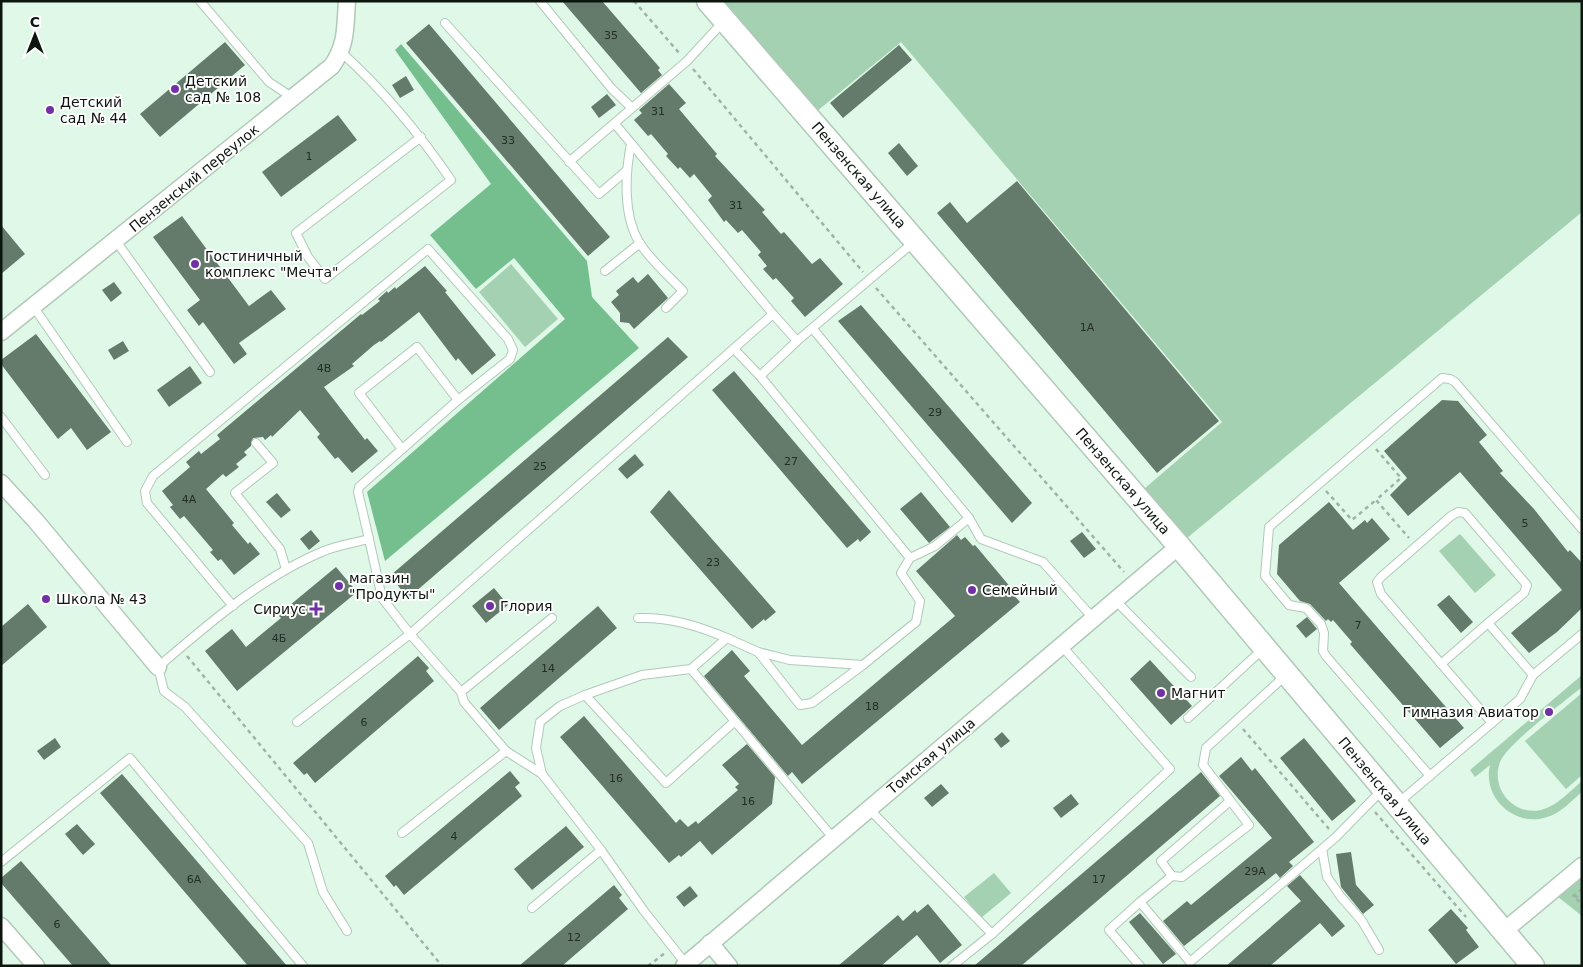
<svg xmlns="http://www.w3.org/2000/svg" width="1583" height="967" viewBox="0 0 1583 967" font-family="'DejaVu Sans',sans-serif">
  <rect width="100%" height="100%" fill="#dff8e7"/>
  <g fill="#a3d1b1">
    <path d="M721,1H1582V212L1187,538L1144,489L1222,422L901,42L816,112Z"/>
    <path d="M511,264L558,319L525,347L479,292Z"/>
    <path d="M1460,534L1496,575L1475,593L1439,551Z"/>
    <path d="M1582,675V687C1564,702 1507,744 1500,762C1490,789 1514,816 1541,810C1557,806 1570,791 1582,781V792C1571,801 1561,813 1547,817C1515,828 1482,798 1490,765L1475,777L1470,770Z"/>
    <path d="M1582,693V775L1566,789L1525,741Z"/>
    <path d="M994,873L1011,893L981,918L964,897Z"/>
    <path d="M1582,876V916L1557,896Z"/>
  </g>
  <path fill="#75bf8f" d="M401,44L587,261L592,297L639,348L385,561L367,492L565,319L514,258L476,289L430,235L491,184L395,50Z"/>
  <g fill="#647b6b">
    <path d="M562,1H602L660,68L658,70L662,75L641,93Z"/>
    <path d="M429,24L610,237L588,256L406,43Z"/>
    <path d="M225,42L245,65L160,137L140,114Z"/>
    <path d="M899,45L912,60L843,118L830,103Z"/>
    <path d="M406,76L414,90L400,98L392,85Z"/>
    <path d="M669,84L686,103L679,109L717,154L715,156L765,210L762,212L781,234L784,232L812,264L820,258L843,284L805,317L791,301L794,298L776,278L773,280L763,269L767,266L758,255L761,252L742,230L738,233L726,220L724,222L708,200L712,196L694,174L690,178L680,167L678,169L666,156L668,154L651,134L648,136L634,120L642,113L639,110Z"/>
    <path d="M607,94L616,105L599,118L591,107Z"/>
    <path d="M338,115L357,140L281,197L262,172Z"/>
    <path d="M899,143L918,166L907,176L888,153Z"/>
    <path d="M1017,181L1219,421L1157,473L937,213L950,202L967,223Z"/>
    <path d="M182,216L249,306L271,290L286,309L239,343L247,354L234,364L203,322L199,326L187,310L200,300L153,237Z"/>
    <path d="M1,225L25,254L1,274Z"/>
    <path d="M425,266L447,291L445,292L496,355L472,375L458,358L456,361L419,312L381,342L380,341L374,345L352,364L354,366L324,387L365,440L367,438L378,451L352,473L338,457L335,459L317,437L320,434L300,410L272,437L271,435L265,440L263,437L253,438L251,446L244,452L247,455L236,464L239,467L226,477L223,474L206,489L234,523L232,525L248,544L250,542L260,554L234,575L221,559L218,561L210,552L213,550L184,516L180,519L170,507L173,505L162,491L190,467L186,462L199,451L201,454L220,439L217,435L361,314L362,315L380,301L378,299L387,291L388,293L395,287L396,289Z"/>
    <path d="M648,274L668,298L634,329L629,323L620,322V313L611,302L619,295L616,291L633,277L638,283Z"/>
    <path d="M114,282L122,293L111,302L102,290Z"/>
    <path d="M861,305L1032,503L1012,523L838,321Z"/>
    <path d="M36,334L111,432L87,450L71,428L58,439L1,364V360Z"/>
    <path d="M668,337L688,357L407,599L391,575Z"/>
    <path d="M123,341L129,351L114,360L108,350Z"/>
    <path d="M190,366L202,383L169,407L157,390Z"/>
    <path d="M734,371L871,532L860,542L858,539L847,548L712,390Z"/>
    <path d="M1442,400L1458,401L1487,435L1479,442L1503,471L1500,473L1534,509L1568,552L1570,550L1582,563V608L1557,632L1529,653L1511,633L1562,590L1460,472L1408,516L1390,495L1407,478L1384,451Z"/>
    <path d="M635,454L644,465L627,479L618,469Z"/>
    <path d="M669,490L776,612L765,621L764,619L752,629L650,512Z"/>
    <path d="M921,492L950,527L929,543L900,509Z"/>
    <path d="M277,493L291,510L281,518L266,502Z"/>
    <path d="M1329,502L1353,530L1365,520L1367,523L1372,518L1390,539L1339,583L1464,728L1440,748L1350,644L1352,642L1333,620L1331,622L1328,619L1326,621L1310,604L1300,601L1277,574L1279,545Z"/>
    <path d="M311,530L320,541L309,550L300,539Z"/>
    <path d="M1082,532L1096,549L1084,558L1070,541Z"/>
    <path d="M957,535L961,540L965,537L973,546L975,545L1012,589L1010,591L1020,602L802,784L792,772L788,776L704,676L732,650L750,671L744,676L802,745L955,616L916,571Z"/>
    <path d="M336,567L357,592L237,691L205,651L232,629L246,647L281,618L278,615Z"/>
    <path d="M494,588L508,605L486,623L472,606Z"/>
    <path d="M1449,595L1473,622L1461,633L1437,605Z"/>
    <path d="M28,604L47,627L1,666V627Z"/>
    <path d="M598,606L617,628L499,730L480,708Z"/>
    <path d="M1307,617L1317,629L1306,638L1296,626Z"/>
    <path d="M418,656L429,668L426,671L434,681L315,783L307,773L304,775L293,763Z"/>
    <path d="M1150,660L1192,706L1171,725L1130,679Z"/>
    <path d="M584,716L676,823L680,819L688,827L696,821L698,824L738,790L735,787L739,784L722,765L747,744L775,777L772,804L712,855L700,841L681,857L679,855L669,863L560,737Z"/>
    <path d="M1002,732L1010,741L1001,748L994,739Z"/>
    <path d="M55,738L61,747L44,760L37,751Z"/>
    <path d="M1304,738L1356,801L1332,821L1280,758Z"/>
    <path d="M1241,757L1252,771L1255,768L1314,842L1289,862L1293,866L1280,878L1276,873L1184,946L1163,921L1187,901L1191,905L1272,838L1219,776Z"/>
    <path d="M510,771L520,783L515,787L522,796L404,895L396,885L394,887L385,876Z"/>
    <path d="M1201,772L1220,796L1021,966H974Z"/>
    <path d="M122,774L287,966H248L100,793Z"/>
    <path d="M941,784L949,793L932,807L924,798Z"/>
    <path d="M1071,794L1079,804L1061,818L1053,808Z"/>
    <path d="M77,824L95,844L83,855L65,834Z"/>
    <path d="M566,826L584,847L532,890L514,869Z"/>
    <path d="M1351,852L1356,885L1374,905L1363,914L1341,887L1336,854Z"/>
    <path d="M21,861L112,966H73L1,883V878Z"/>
    <path d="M1300,875L1345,926L1332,937L1320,923L1270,966H1226L1301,901L1287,886Z"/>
    <path d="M614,885L622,895L619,898L628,909L562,966H519Z"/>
    <path d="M690,886L698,896L684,907L676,897Z"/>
    <path d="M928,904L962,945L940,963L917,935L881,966H838L898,915L903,921L915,910L917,913Z"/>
    <path d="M1451,909L1468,928L1466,930L1479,947L1456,964L1428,930Z"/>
    <path d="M1140,913L1176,954L1163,964L1129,922Z"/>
  </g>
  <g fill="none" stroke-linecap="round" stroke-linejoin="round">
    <defs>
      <g id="lane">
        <path d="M200,1L269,82L293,98"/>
        <path d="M540,1L612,89L631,107"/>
        <path d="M445,23L599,194L626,171"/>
        <path d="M341,52C383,90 419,133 451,180L325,279L308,257L296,233L421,137"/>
        <path d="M615,124L773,314"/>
        <path d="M631,144C625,174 623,215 639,242C650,260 669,276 683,291L666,308"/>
        <path d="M569,162L687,61L723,22"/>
        <path d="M116,241L210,372"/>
        <path d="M605,271L640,243"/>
        <path d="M33,306L127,442"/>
        <path d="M813,329L969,518"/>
        <path d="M797,341L760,376L910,558"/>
        <path d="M734,349L760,376"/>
        <path d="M1,417L45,475"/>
        <path d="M256,443L273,463L235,493L280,549L286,569"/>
        <path d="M402,449L359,393L417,347L458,400"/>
        <path d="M369,539L382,598L410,634L773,314L797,341L915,241"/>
        <path d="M1114,599L1191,677"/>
        <path d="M233,606L147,503L145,491L153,476L428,249L508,339L513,350L510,359L458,400L359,487L358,492L369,539C354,543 338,545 324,551C264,575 207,625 158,667L164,691L185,707L308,843L323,892L347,931"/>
        <path d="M638,618C670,617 698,626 727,638"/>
        <path d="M758,652L800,705L812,703L863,665"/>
        <path d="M1441,664L1488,623"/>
        <path d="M691,669L642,675L585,695L666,783L734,722"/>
        <path d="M1285,676L1206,748L1203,765L1249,825L1182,877L1172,876L1140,902L1190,962L1336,837L1382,790"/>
        <path d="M461,692L552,618"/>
        <path d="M1188,718L1264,648"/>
        <path d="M297,722L410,634L461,692L464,702L506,751"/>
        <path d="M1492,723L1381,594L1377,582L1381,577L1451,516L1458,512L1465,513L1527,585L1524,593L1488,623L1533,675"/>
        <path d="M542,774L536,748L540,722L560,706L585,695"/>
        <path d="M1430,776L1326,656L1323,651L1324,633L1321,624L1306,608L1289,605L1265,576L1269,527L1442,378L1450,379L1455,382L1582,529"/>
        <path d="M1398,803L1520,699L1533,675L1582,634"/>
        <path d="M869,809L992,934"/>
        <path d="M402,833L506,751L542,774L601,850L644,911L686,964"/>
        <path d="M834,839L691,669L727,638L758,652L790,660L863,665L916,622L920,601L901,573L910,558L935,546L969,518L981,539L1043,562L1092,617"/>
        <path d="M1322,849L1327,877L1341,897L1362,921L1379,950"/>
        <path d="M1,862L130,758L303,966"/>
        <path d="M1172,876L1161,861L1230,801"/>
        <path d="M1140,902L1109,930L1140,966"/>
        <path d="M532,908L601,850"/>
        <path d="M952,966L992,934L1170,769L1061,645"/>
      </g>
      <g id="street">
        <path d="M1,332L332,66C347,44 345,27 347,1"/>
        <path d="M1,483L35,520L158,667"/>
        <path d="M1,926L36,966"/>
        <path d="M1504,931L1582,866"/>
        <path d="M710,943L729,966"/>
        <path d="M684,966L1179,546"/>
      </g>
      <path id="secondary" d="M708,1L1179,546L1533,966"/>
    </defs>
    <use href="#lane" stroke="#b1c9b8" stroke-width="10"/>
    <use href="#street" stroke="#b1c9b8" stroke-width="19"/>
    <use href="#secondary" stroke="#b1c9b8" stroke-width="25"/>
    <g stroke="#a0b4a6" stroke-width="2.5" stroke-dasharray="4 4" stroke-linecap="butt">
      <path d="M634,1L680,54"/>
      <path d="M693,69L863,272"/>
      <path d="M876,288L1124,572"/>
      <path d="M1376,449L1401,478L1376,500L1409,538"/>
      <path d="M1326,491L1352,520L1376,500"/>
      <path d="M187,656L442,966"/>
      <path d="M1243,729L1329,829"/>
      <path d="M1375,812L1466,917"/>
      <path d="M1582,889L1573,896L1582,904"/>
      <path d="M1574,896L1582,898"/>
      <path d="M648,966L665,953"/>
    </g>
    <use href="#lane" stroke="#fff" stroke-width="8"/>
    <use href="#street" stroke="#fff" stroke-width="16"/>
    <use href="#secondary" stroke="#fff" stroke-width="22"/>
  </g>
  <g fill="#7031a6" stroke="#fefefe" stroke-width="2">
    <circle cx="175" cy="89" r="5"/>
    <circle cx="50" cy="110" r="5"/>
    <circle cx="195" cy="264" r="5"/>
    <circle cx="339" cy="586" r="5"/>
    <circle cx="972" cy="590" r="5"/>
    <circle cx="46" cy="599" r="5"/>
    <circle cx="490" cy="606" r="5"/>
    <path d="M313.5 601.5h5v5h5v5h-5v5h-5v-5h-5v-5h5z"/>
    <circle cx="1161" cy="693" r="5"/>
    <circle cx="1549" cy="712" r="5"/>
  </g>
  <g text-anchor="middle" stroke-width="4" stroke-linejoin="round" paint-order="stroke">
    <g font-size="11" fill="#232e26">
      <text x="611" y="39">35</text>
      <text x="658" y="115">31</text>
      <text x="508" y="144">33</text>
      <text x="309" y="160">1</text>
      <text x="736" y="209">31</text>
      <text x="1087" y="331">1А</text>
      <text x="324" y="372">4В</text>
      <text x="935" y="416">29</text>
      <text x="791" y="465">27</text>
      <text x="540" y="470">25</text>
      <text x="189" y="503">4А</text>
      <text x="1525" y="527">5</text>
      <text x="713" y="566">23</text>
      <text x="1358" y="629">7</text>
      <text x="279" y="642">4Б</text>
      <text x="548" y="672">14</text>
      <text x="872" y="710">18</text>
      <text x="364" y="726">6</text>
      <text x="616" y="782">16</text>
      <text x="748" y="805">16</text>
      <text x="454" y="840">4</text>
      <text x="1255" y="875">29А</text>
      <text x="194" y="883">6А</text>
      <text x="1099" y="883">17</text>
      <text x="57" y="928">6</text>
      <text x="574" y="941">12</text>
    </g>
    <g font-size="14" fill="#0d150f" stroke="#fefefe" text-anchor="start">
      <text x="185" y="86">Детский<tspan x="185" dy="16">сад № 108</tspan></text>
      <text x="60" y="107">Детский<tspan x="60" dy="16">сад № 44</tspan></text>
      <text x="205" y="261">Гостиничный<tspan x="205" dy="16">комплекс "Мечта"</tspan></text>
      <text x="349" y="583">магазин<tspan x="349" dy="16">"Продукты"</tspan></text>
      <text x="982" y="595">Семейный</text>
      <text x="56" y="604">Школа № 43</text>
      <text x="500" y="611">Глория</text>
      <text x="306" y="614" text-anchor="end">Сириус</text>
      <text x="1171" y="698">Магнит</text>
      <text x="1539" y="717" text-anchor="end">Гимназия Авиатор</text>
    </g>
    <g font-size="14" fill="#0d150f" stroke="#fefefe">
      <text transform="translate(859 175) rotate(49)" y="5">Пензенская улица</text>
      <text transform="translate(194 178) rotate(-39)" y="5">Пензенский переулок</text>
      <text transform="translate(1123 481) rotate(49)" y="5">Пензенская улица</text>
      <text transform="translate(931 756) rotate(-40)" y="5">Томская улица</text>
      <text transform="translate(1385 791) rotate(50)" y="5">Пензенская улица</text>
    </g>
  </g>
  <rect width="1583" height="967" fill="none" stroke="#0d150f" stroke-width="5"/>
  <g transform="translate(35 35)" stroke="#fefefe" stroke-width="4" paint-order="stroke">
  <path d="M0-4L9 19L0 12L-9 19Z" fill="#0d150f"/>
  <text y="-8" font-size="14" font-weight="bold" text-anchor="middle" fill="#0d150f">С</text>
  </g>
</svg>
